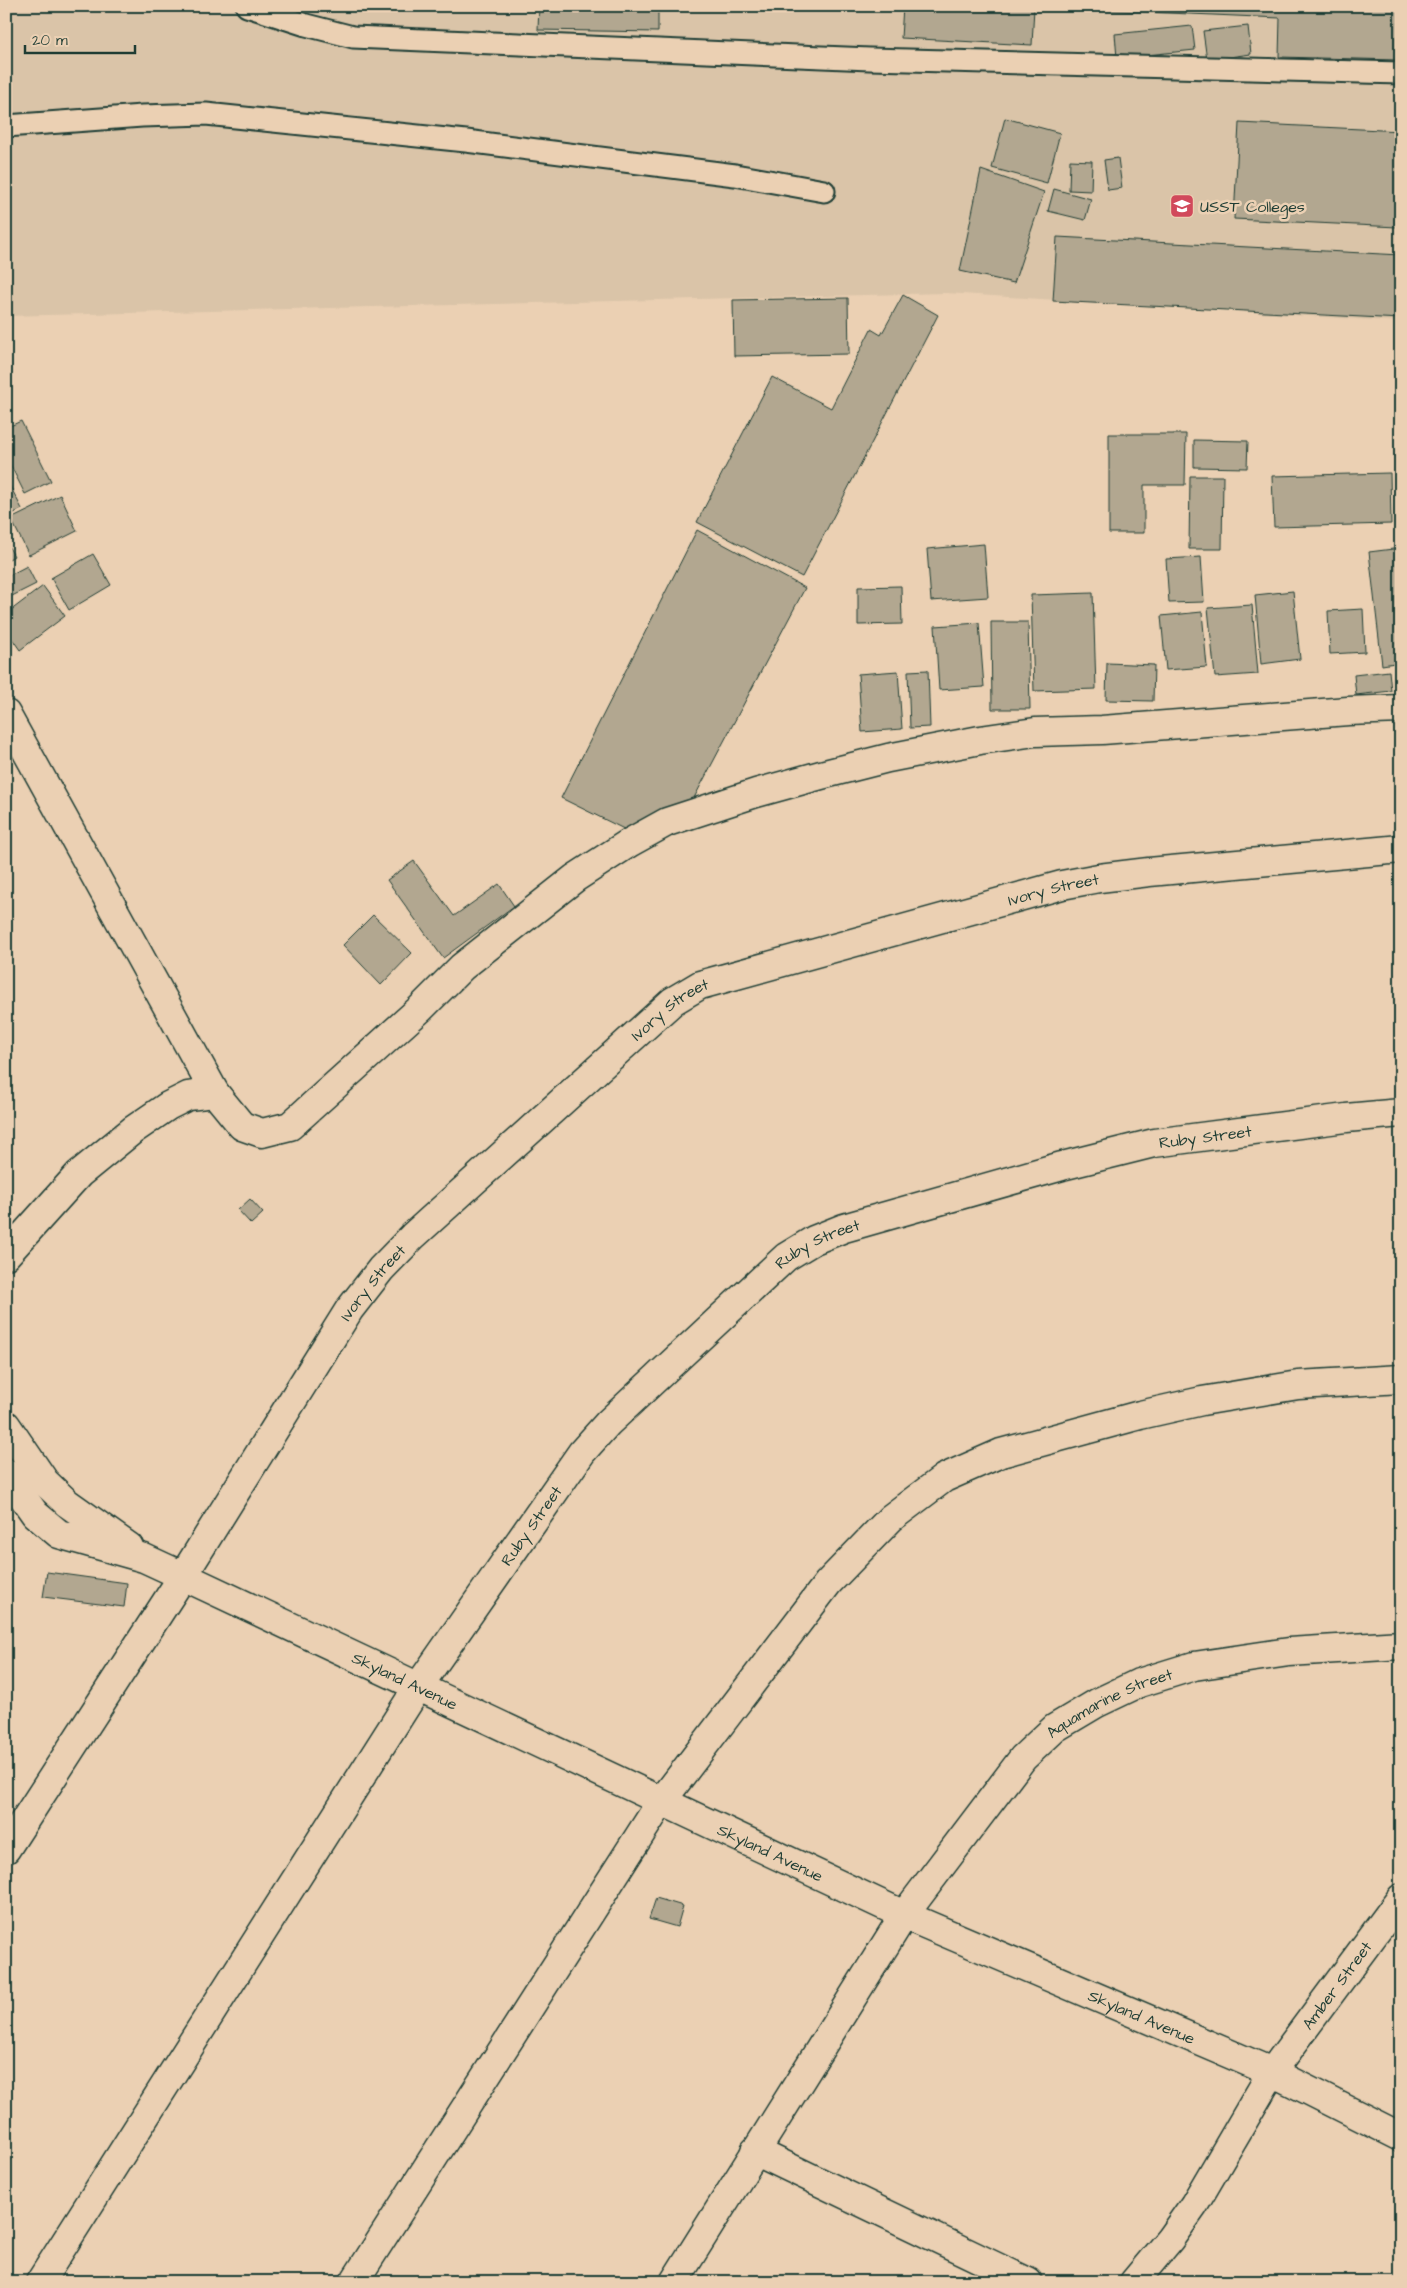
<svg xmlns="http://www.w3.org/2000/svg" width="1407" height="2288" viewBox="0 0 1407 2288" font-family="'Architects Daughter',sans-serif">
  <rect width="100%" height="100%" fill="#ebd0b3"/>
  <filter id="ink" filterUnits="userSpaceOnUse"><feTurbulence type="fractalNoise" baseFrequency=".02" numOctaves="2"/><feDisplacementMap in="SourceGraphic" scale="10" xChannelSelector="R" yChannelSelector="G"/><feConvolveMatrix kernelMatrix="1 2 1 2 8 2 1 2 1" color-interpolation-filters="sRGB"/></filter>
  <g filter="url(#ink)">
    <path fill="#dac4a8" d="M6,6H1401V322L946,293L6,316Z"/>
    <g fill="#b2a790" stroke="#1f3d34">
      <path d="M539,6H658V32L538,30Z"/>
      <path d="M903,6H1401V23L1399,22L1398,60L1279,57L1280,18L1034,7L1032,45L901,38Z"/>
      <path d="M1192,26L1195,50L1117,58L1115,34Z"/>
      <path d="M1248,26L1251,54L1207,60L1203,31Z"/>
      <path d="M1005,118L1060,133L1047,183L992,168Z"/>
      <path d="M1239,123L1401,131L1397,227L1234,219Z"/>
      <path d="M1118,158L1122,188L1108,190L1104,160Z"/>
      <path d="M1070,160L1092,161L1091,191L1069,190Z"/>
      <path d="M981,170L1044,192L1014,283L960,271Z"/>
      <path d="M1054,189L1091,199L1085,220L1048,211Z"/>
      <path d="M1057,237L1401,255V319L1053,301Z"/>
      <path d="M903,295L938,315L802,577L697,522L772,377L831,408L871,329L881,335Z"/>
      <path d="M848,298L849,354L734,356L733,300Z"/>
      <path d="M21,421L51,481L25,494L6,456V428Z"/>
      <path d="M1109,434H1186L1185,485H1144V533H1109Z"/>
      <path d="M1194,440L1248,441L1247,468L1194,467Z"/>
      <path d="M1390,473L1391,524L1274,527L1272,476Z"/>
      <path d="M1190,476H1223L1222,549H1189Z"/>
      <path d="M6,478L22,509L6,517Z"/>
      <path d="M60,495L77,531L29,555L11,519Z"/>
      <path d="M697,530L805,588L685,815L628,831L561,798Z"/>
      <path d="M6,542L14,556L6,561Z"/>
      <path d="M984,544L988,597L931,601L927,549Z"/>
      <path d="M1401,548V662L1382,665L1369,552Z"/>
      <path d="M93,554L111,585L69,610L51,578Z"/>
      <path d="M1201,557L1204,602L1169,603L1166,559Z"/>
      <path d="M27,566L36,584L6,599V577Z"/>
      <path d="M43,586L65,616L20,650L6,630V614Z"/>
      <path d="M901,586L902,624L858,625V587Z"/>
      <path d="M1293,591L1300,659L1261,664L1255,595Z"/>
      <path d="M1093,593L1096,689L1034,691L1031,595Z"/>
      <path d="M1252,605L1258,674L1215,677L1208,608Z"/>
      <path d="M1363,609L1365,652L1330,654L1328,611Z"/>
      <path d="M1202,612L1207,667L1166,670L1161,616Z"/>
      <path d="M991,622H1028L1030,709H992Z"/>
      <path d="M979,623L984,687L939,690L935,626Z"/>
      <path d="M1107,663L1154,665L1153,701L1106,700Z"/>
      <path d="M928,670L930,727L910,728L908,671Z"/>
      <path d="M898,671L902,729L862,732L858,674Z"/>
      <path d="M1389,671L1391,691L1356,695L1354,675Z"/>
      <path d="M414,861L454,916L499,884L514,906L443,958L387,880Z"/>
      <path d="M373,915L412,953L381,985L343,945Z"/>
      <path d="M250,1199L263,1213L251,1224L238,1210Z"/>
      <path d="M47,1572L127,1583L124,1607L43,1597Z"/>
      <path d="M656,1898L683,1906L677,1927L649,1919Z"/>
    </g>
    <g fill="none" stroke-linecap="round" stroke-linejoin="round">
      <defs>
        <g id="service">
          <path d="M247,6L306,25L353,37L870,59L1401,73"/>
          <path d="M6,126L142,116L206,114L466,141L735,175L824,191"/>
        </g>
        <g id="minor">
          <path d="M6,714L215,1093L242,1126L262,1133L290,1126L420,1009L462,967L575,878L629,843L667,822L756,793L821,775L888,758L980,740L1035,732L1102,730L1348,711L1401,709"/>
          <path d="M6,1255L79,1174L133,1130L168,1106L188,1096L215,1093"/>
          <path d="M6,1425L45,1482L67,1503L129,1547"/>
          <path id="s1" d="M6,1473L35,1514L59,1534L144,1558L183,1576L904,1915L1272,2072L1401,2137"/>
          <path id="s2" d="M6,1849L183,1576L349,1310L381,1269L413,1236L673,1001L700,985L1062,885L1099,878L1149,872L1401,849"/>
          <path d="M755,2151L1028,2282"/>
          <path id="s3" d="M40,2282L418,1687L582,1452L608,1423L786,1257L814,1240L844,1228L1062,1166L1154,1143L1346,1118L1401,1113"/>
          <path d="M354,2282L661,1802L828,1583L891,1518L944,1478L1001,1453L1140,1415L1202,1401L1298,1385L1401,1379"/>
          <path id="s4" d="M674,2282L904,1915L1023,1758L1055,1728L1097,1703L1139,1683L1194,1666L1289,1652L1401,1645"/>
          <path id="s5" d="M1134,2282L1170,2239L1194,2205L1272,2072L1401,1898"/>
        </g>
      </defs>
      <use href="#service" stroke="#1f3d34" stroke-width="25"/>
      <use href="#minor" stroke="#1f3d34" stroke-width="31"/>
      <use href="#service" stroke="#ebd0b3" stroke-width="21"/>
      <use href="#minor" stroke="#ebd0b3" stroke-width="28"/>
    </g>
  </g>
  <defs>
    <symbol id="university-square" viewBox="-11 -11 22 22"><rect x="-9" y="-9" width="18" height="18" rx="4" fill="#d1495b" stroke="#ebd0b3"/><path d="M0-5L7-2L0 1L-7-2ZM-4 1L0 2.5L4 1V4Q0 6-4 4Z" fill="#fff"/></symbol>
  </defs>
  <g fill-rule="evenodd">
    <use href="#university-square" x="1168" y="192" width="28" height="28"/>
  </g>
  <g text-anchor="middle" stroke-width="5" stroke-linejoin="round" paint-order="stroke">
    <g font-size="16" fill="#1f3d34" stroke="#ebd0b3" text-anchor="start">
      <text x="1200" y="212">USST Colleges</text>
    </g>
    <g font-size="16" fill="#1f3d34" stroke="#ebd0b3">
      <text dy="6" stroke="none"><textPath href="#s2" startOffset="1485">Ivory Street</textPath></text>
      <text dy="6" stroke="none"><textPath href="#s2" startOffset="1080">Ivory Street</textPath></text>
      <text dy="6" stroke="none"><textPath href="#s3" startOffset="1712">Ruby Street</textPath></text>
      <text dy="6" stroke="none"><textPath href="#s3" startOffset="1308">Ruby Street</textPath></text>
      <text dy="6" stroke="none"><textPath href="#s2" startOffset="675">Ivory Street</textPath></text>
      <text dy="6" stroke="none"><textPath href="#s3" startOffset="902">Ruby Street</textPath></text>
      <text dy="6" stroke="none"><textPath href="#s1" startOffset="458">Skyland Avenue</textPath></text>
      <text dy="6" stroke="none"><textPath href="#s4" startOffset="734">Aquamarine Street</textPath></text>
      <text dy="6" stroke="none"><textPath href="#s1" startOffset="862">Skyland Avenue</textPath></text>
      <text dy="6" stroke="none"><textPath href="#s5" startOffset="360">Amber Street</textPath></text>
      <text dy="6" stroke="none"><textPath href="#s1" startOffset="1268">Skyland Avenue</textPath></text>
    </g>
  </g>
  <rect width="1407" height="2288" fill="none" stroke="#ebd0b3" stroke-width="25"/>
  <rect x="12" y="12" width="1382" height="2263" fill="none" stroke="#1f3d34" stroke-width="2" filter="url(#ink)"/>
  <path d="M25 45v8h110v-8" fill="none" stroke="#1f3d34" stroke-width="2.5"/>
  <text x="32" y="45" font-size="15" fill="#1f3d34" stroke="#ebd0b3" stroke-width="4" paint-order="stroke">20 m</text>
</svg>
